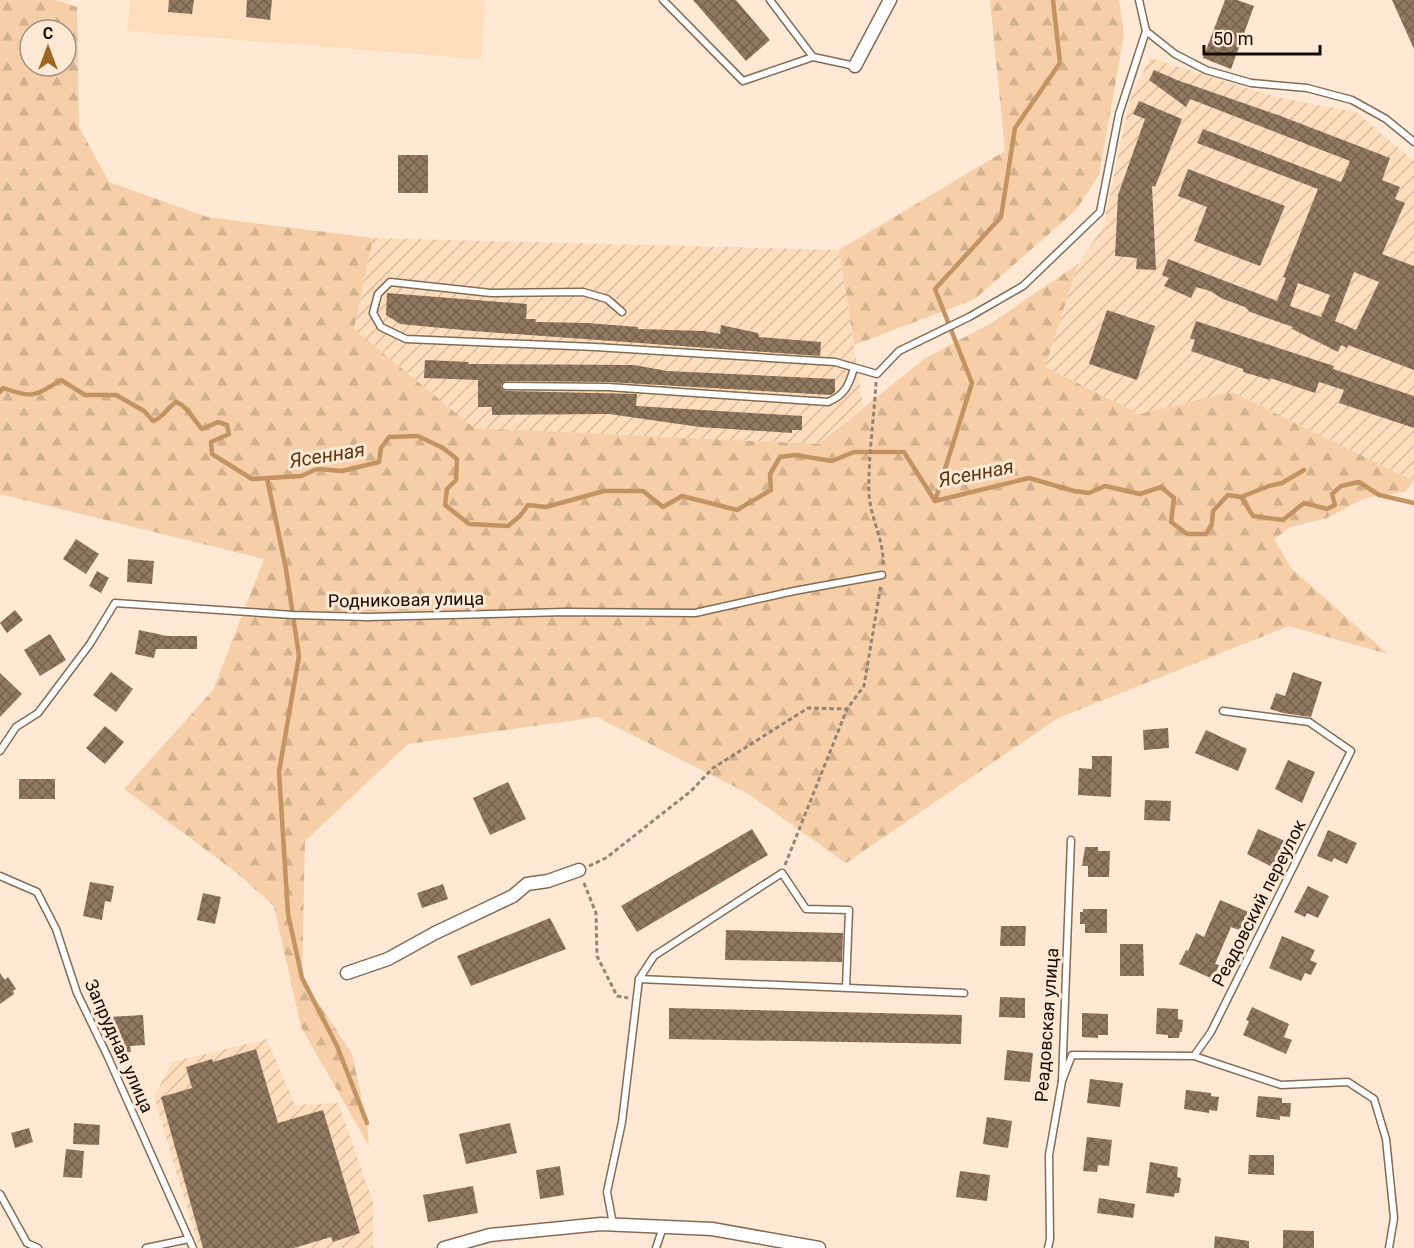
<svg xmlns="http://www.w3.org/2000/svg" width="1414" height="1248" viewBox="0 0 1414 1248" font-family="Roboto,sans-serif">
  <defs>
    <pattern id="industrial-furrows" width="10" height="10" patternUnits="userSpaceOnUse" patternTransform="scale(1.5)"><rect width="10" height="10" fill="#feddbd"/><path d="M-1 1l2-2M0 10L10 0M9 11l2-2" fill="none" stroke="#d9bca1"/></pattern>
    <pattern id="forest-firs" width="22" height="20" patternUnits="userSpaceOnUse" patternTransform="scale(1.5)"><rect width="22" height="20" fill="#f6cfa8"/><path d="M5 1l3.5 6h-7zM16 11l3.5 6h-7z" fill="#d2b18f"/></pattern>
    <pattern id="building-cross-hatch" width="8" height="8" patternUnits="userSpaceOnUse" patternTransform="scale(1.5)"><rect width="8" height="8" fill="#907860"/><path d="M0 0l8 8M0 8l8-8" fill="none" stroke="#74614d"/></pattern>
  </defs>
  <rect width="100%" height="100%" fill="#ffe9d4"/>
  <path fill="#feddbd" d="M130,0H485L481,59L127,31Z"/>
  <g fill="url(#industrial-furrows)">
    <path d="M1150,58L1276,97L1356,112L1414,161V481L1232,392L1141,414L1045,367L1078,264L1103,227L1130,99Z"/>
    <path d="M373,238L839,250L863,407L819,444L474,428L354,329Z"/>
    <path d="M267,1039L295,1105L338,1103L373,1202V1248H199L154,1097L172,1062Z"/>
  </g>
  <g fill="url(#forest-firs)" fill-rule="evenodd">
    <path d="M0,0H56L77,7L79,127L109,182L207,217L373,238L354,329L474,428L819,444L924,359L993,322L1078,264L1045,367L1140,414L1232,392L1414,481L1405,492L1365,498L1327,518L1291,527L1274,539L1291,568L1388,654L1289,626L1058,718L846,863L747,793L597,717L408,744L305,841L302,978L352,1054L367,1123L369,1146L301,1027L274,906L237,873L124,789L213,690L264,559L0,494ZM30,30H66V66H30Z"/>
    <path d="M990,0H1119L1124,35L1099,175L1076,210L975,299L854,345L839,250L1005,151Z"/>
  </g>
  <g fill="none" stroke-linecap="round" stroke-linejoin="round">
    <g stroke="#c39362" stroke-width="4.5">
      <path d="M0,392L3,388C34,399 34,396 61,380L85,395H116L144,411L153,421C162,419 168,407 176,402C188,406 193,420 202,429L218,422L227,425L229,434L211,442L212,454L252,479L301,476L317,469L342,471L379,462L381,448L389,437L418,436L443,448L457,459L456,480L447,489L445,505L469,524L508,526L520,516L528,505L546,507L604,491H643L663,507L682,496L737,510L771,490L770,474L780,457L795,455L832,461L854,452H904L935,501L1029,478L1074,491L1089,493L1105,486L1140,494L1161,487L1174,498L1171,522L1187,534H1206L1212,524L1213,511L1228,495L1241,497L1253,516L1283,520L1304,503L1327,509L1335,505L1332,494L1341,486L1359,482L1379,495L1414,503"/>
      <path d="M267,478L286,569L299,656L279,772L288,914L302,978L337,1046L367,1123"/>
      <path d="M1241,497L1269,486L1282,483L1304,470"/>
      <path d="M935,501L972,383L935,289L1001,217L1015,128L1060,63L1053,0"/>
    </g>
  </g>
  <g fill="url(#building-cross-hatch)" fill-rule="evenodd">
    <path d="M169,0H194L192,14L168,12Z"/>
    <path d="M247,0H272L270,20L246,17Z"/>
    <path d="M693,0H736L770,40L746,61Z"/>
    <path d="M1225,0H1237L1254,6L1231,69L1203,58Z"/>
    <path d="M1392,0H1414V49Z"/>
    <path d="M1154,70L1177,80L1278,115L1390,158L1382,180L1400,187L1395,199L1405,203L1382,254L1414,266V370L1348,345L1347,348L1341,345L1338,352L1292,329L1293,327L1250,312L1245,307L1223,299L1210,291L1196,287L1191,298L1164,286L1169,278L1162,275L1168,259L1277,301L1286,278L1283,277L1318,189L1197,143L1203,129L1341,182L1350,161L1190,99L1186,107L1149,80ZM1354,272L1379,282L1356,330L1335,321ZM1298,283L1330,295L1321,317L1290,306Z"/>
    <path d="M1139,101L1182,119L1155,187L1152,186L1156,270L1136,269L1137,258L1115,256L1118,195L1145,119L1133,114Z"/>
    <rect x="398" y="155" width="30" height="38"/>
    <path d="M1188,169L1285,206L1260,266L1194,241L1207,207L1178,196Z"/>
    <path d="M387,293L527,304L526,319H535L536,322L587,323L638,327V329L705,331L720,334L721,325L758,333L759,337L821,342L820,356L473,331L400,324L386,315Z"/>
    <path d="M1107,310L1155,326L1137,380L1089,364Z"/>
    <path d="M1196,321L1334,366L1333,369L1414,396V428L1339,403L1344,390L1319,382L1315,393L1270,378V380L1243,372V369L1191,351L1195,340L1190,338Z"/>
    <path d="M425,360L469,362L468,364L634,365L667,371L835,379V392L831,395L608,382L506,381L501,385L502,389L506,391L637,394L636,406L802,416V430H792V433L700,427L609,414L492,415V407H478V380L424,378Z"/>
    <path d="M76,539L99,554L86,574L63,559Z"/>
    <path d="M128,559L154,561L152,584L127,582Z"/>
    <path d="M97,571L109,578L101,593L89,586Z"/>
    <path d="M15,610L23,620L7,633L0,623Z"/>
    <path d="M139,630L167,636H197V649H156L154,658L135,654Z"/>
    <path d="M50,634L66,660L40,676L24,650Z"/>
    <path d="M111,672L133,689L116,712L93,695Z"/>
    <path d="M1293,672L1322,682L1311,717L1283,713L1270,709L1276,693L1285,696Z"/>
    <path d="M0,673L22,694L0,717Z"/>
    <path d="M105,726L124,742L105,764L86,748Z"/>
    <path d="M1168,728L1169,748L1144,750L1143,730Z"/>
    <path d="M1206,730L1247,749L1238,771L1195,753Z"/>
    <path d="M1092,756H1112L1111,797L1078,795L1079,768L1092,769Z"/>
    <path d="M1288,760L1315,772L1302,803L1275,789Z"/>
    <rect x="19" y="779" width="36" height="20"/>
    <path d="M508,782L526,819L490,835L473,798Z"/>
    <path d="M1145,800L1171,801L1170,821L1144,820Z"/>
    <path d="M752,829L768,855L637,932L621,906Z"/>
    <path d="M1258,829L1285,841L1274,868L1247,854Z"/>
    <path d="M1328,830L1357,843L1347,864L1334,858L1332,862L1317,856Z"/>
    <path d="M1085,847H1098V851H1110L1109,877H1088V866H1082Z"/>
    <path d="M90,882L114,886L111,902L105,901L102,920L83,916Z"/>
    <path d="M443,884L448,899L422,908L417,893Z"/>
    <path d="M1308,886L1329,896L1318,918L1307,913L1305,917L1294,912Z"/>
    <path d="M203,893L221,897L215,924L197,920Z"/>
    <path d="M1220,900L1251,913L1242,931L1231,927L1215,964L1219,965L1213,979L1179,964L1186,950L1188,951L1196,933L1204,937Z"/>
    <path d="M1083,909H1107V933H1085V924H1080V912H1083Z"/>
    <path d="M550,918L566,949L471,986L457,956Z"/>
    <path d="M1001,926H1026L1025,946H1000Z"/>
    <path d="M726,930L843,933L842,962L725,960Z"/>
    <path d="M1282,936L1315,950L1310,960L1317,963L1311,975L1305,973L1301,981L1269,968Z"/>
    <path d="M1120,944H1143L1144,976H1120Z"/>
    <path d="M0,973L5,980L8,977L16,989L13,991L14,994L0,1004Z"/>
    <path d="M1000,997L1025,998V1018L999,1017Z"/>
    <path d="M1252,1007L1289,1024L1284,1037L1292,1040L1286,1054L1243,1035L1249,1021L1246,1020Z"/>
    <path d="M669,1008L962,1015L961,1044L669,1039Z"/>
    <path d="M1157,1008L1178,1009V1019L1183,1020L1182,1032H1180L1179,1038H1168V1035L1156,1034Z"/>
    <path d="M1082,1013L1108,1014V1035H1098V1038L1082,1037Z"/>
    <path d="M143,1015L145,1045L130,1046L131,1052L112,1053L108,1017Z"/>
    <path d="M256,1049L278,1123L323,1110L360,1233L333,1242L331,1237L294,1248H203L161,1097L192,1088L186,1067L212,1059L213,1062Z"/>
    <path d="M1007,1050L1033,1053L1030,1082L1004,1080Z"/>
    <path d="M1090,1079L1123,1083L1120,1107L1087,1103Z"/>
    <path d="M1186,1090L1211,1093V1096L1219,1097L1217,1111L1209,1110V1113L1184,1109Z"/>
    <path d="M1258,1096L1282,1098V1103H1291L1290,1117L1280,1116V1120L1256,1117Z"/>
    <path d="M987,1117L1012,1121L1008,1148L983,1144Z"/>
    <path d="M74,1123L100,1125L99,1145L73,1144Z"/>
    <path d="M510,1123L517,1153L466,1164L459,1134Z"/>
    <path d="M29,1128L33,1142L15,1148L11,1133Z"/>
    <path d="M1087,1137L1112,1140L1109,1166L1098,1165L1097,1172L1083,1171Z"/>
    <path d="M66,1149L84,1151L82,1178L63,1177Z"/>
    <path d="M1249,1155H1274V1175L1248,1174Z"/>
    <path d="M1150,1162L1178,1167L1177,1177L1181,1178L1179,1193H1175L1174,1197L1146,1193Z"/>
    <path d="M560,1166L564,1195L540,1199L536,1170Z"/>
    <path d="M960,1171L990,1175L987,1201L956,1197Z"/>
    <path d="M473,1186L478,1213L428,1222L423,1195Z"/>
    <path d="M1099,1198L1135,1204L1133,1218L1097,1213Z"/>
    <path d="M1283,1230L1314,1231V1248H1283Z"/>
    <path d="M1215,1236L1249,1241V1248H1214Z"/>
  </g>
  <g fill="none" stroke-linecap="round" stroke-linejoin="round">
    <defs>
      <g id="lane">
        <path d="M663,0L743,81L813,57"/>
        <path d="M770,0L813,57L855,66"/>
        <path d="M1146,31L1175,54L1206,70L1251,83L1307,88L1352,100L1386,119L1414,142"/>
        <path d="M622,312L607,299L583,292L491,293L390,282L378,294L373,313L381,327L406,339L595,347L835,362L877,374L899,351L969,317L1023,286L1100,212L1119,114L1146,31L1139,0"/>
        <path d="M506,386L608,387L828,402C845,395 849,385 854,368"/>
        <path d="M0,751L16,727L38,713L90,644L115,603L293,615L368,617L565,612L695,613L794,591L882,575"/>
        <path d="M0,876L37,892L56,929L77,993L107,1055L193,1248"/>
        <path d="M639,979L654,956L782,873L806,909L849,910L846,987"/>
        <path d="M1194,1056L1281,1085L1348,1082L1374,1099L1386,1139L1394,1218L1389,1248"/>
        <path d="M1062,1081L1072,1055L1194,1056L1211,1032L1351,751L1309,722L1223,711"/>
        <path d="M0,1194L27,1243L38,1248"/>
        <path d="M613,1224L607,1192L622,1122L639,979L964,993"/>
        <path d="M146,1248L189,1239"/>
        <path d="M656,1248L663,1227"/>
        <path d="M1048,1248L1050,1239L1049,1155L1062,1081L1071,840"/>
      </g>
      <g id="street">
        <path d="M855,66L890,0"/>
        <path d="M347,973L388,959L435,933L513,896L527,884L548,881L579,870"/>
        <path d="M444,1248L490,1235L601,1224L712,1229L819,1248"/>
      </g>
    </defs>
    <use href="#lane" stroke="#836c54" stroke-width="9"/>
    <use href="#street" stroke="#836c54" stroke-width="15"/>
    <g stroke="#948475" stroke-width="3" stroke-dasharray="4.5 3" stroke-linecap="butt">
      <path d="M876,382C874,419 868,457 869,493C870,517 885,543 883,565"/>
      <path d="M785,865L847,709L864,686L881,584"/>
      <path d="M589,866L606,858L691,791L713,768L808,708L847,709"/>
      <path d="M584,883L596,913L597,956L617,996L628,998"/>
    </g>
    <use href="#lane" stroke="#fff" stroke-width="6"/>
    <use href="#street" stroke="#fff" stroke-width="12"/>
  </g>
  <g text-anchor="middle" stroke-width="6" stroke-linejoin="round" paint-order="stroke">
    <g font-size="18" fill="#150c04" stroke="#ffe9d4">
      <text transform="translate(406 600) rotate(-1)" y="6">Родниковая улица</text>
      <text transform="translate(1259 903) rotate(-63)" y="6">Реадовский переулок</text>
      <text transform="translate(1047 1025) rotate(-86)" y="6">Реадовская улица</text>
      <text transform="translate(119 1046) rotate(66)" y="6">Запрудная улица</text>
    </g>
    <g font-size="20" font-style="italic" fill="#5a3912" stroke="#ffe9d4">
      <text transform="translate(327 455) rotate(-9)" y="7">Ясенная</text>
      <text transform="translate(976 473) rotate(-11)" y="7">Ясенная</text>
    </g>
  </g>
  <g transform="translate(48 48)"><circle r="28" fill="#ffe9d4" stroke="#a19181" stroke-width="1.5"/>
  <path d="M0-4.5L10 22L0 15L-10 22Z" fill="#9d6621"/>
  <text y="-9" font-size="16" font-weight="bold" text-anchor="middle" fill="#150c04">С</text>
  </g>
  <path d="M1204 45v9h116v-9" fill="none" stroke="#150c04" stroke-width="3"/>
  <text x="1213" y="45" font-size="18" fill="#150c04" stroke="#ffe9d4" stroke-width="4.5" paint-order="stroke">50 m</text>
</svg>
